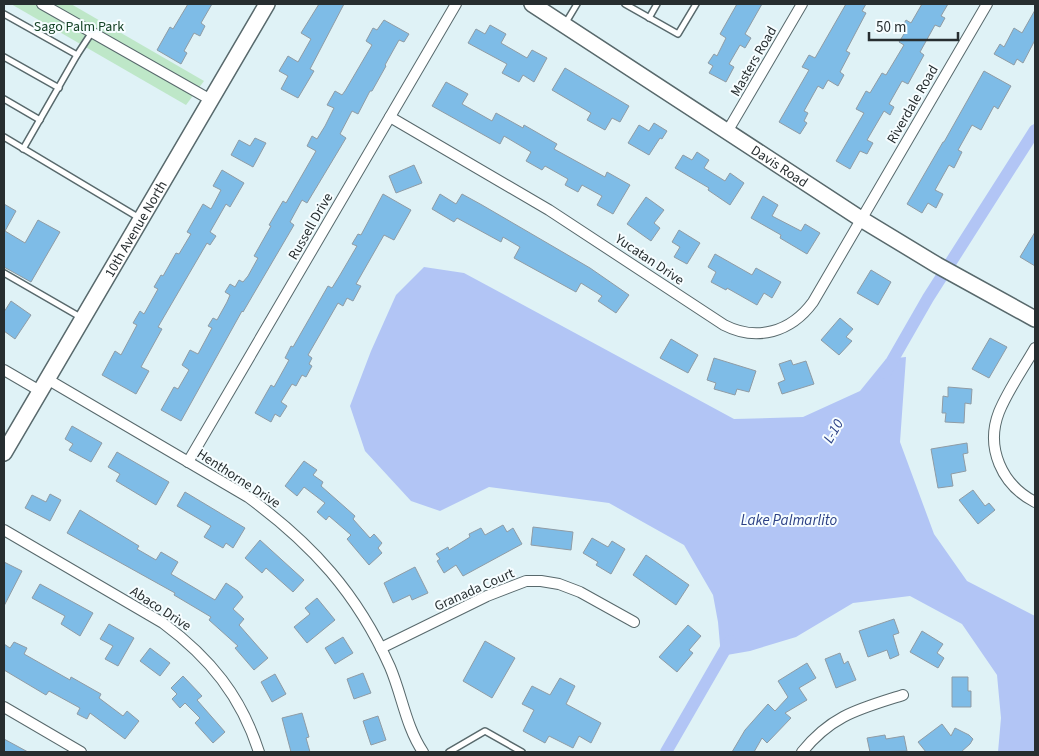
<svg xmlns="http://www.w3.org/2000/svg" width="1039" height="756" viewBox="0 0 1039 756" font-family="'Source Sans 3',sans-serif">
  <rect width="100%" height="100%" fill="#dff2f6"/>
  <path fill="#bee7c8" d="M11,4H71L204,81L186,105Z"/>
  <path fill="#b2c5f5" d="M424,267L464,273L734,419L803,417L860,391L886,359L906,357L900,442L934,534L967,581L1035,616V752H998L1001,718L997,675L962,624L910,596L853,603L796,637L750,651L721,656L718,622L713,595L684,545L609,503L489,487L440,511L411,501L365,451L350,406L371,351L396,295Z"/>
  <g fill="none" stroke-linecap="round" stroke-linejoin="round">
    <g stroke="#b2c5f5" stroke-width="12">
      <path d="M885,373L928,298L1035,130"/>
      <path d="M666,752L730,641"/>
    </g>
  </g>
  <g fill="#7ebce7" stroke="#8f9ca5">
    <path d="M188,4H212L201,23L205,26L200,36L194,33L184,51L187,53L181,64L157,50L170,27L173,29Z"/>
    <path d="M319,4H344L310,69L314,71L298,98L281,89L288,76L279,71L288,56L298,62L311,39L301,33Z"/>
    <path d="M737,4H762L745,34L751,38L745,48L740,45L729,64L734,67L726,82L709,73L713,66L708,63L714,54L717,56L726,38L720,34Z"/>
    <path d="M846,4H866L862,11L866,13L846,51L850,53L840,72L844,75L838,86L828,80L823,89L818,86L804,111L808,113L804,121L807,123L800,134L779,122L809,70L802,67L809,55L815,58Z"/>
    <path d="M922,4H948L941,16L945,18L940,27L935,25L920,52L924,55L908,84L902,81L889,104L894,107L890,115L884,111L867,140L873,143L867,154L860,151L850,169L836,161L864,113L856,109L866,91L870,93L882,73L886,75L904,45L899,42L904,34L900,31L906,20L911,23Z"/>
    <path d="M1035,10V40L1023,63L1017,59L1014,65L994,54L1000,44L1004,47L1014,28L1022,33Z"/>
    <path d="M384,20L409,34L404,42L399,40L385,65L386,66L372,91H370L358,114L352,111L340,134L346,138L307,203L302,200L290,222L294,225L243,312L242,311L181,421L161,410L174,387L178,389L189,370L182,365L190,350L198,354L212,328L208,326L213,318L217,320L227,302L230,295L225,292L230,284L235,287L239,280L243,282L248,276L258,258L254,256L271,226L269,225L283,201L286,203L316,151L307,146L312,136L317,139L325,126L334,108L327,105L335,91L342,95L345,91L372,45L366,41L373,28L377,30Z"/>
    <path d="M490,25L506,34L501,43L527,58L532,50L547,58L534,82L523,75L519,82L502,73L507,64L468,43L476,29L485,34Z"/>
    <path d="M565,68L629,106L620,122L612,118L605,130L587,120L591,113L552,90Z"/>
    <path d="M984,71L1011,86L998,109L994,106L981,130L972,125L958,150L962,152L954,168L949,165L935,190L943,194L936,208L928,203L922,213L907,204L943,142H944Z"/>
    <path d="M446,82L468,94L462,104L492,121L496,113L523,128L524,125L557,144L554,149L605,177L607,172L630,185L613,214L597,205L602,196L582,185L578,192L565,185L568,179L545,166L542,170L526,161L531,152L504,136L500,144L432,106Z"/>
    <path d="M654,123L667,131L662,139L660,138L649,155L628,143L639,125L649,131Z"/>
    <path d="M255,138L266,143L253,167L231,155L239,140L250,146Z"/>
    <path d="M697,152L709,160L704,168L725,181L730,173L744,183L730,205L708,190L709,188L675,168L683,155L692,160Z"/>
    <path d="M414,165L422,183L396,193L389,176Z"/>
    <path d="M222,170L244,183L230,207L226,204L210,232L216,236L210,245L207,243L158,327L162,329L141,367L149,371L136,394L102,375L115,351L121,355L137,325L133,323L140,311L144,314L158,289L154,287L161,275L163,276L176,253L179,254L191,234L187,232L203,204L211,209L221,190L213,186Z"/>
    <path d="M383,194L411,210L394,240L384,235L356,284L361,286L353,301L347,298L343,306L338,303L308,355L312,358L309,364L312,366L306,377L302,375L296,386L292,384L281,402L287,406L280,417L275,414L271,422L255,413L271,385L274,387L289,360L285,358L291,346L293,347L328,286L332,288L340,275L357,246L352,244L358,234L361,235Z"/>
    <path d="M440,194L456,204L462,194L482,205L590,268L629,295L616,313L598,301L602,296L581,283L576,292L514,258L520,247L503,237L501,242L457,218L454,222L432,209Z"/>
    <path d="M763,196L778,205L772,216L801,231L805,224L820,233L807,254L780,238L781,235L751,218Z"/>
    <path d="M646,197L664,210L654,223L660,228L651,241L627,224Z"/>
    <path d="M4,204L16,211L5,231L25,243L38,220L60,232L31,282L4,267Z"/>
    <path d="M679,230L700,243L687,264L674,257L680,247L672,242Z"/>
    <path d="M1035,232V266L1020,257Z"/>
    <path d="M715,254L752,275L756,268L781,282L772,298L764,293L757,305L727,288L726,290L711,282L716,272L708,267Z"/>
    <path d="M871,270L891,282L878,305L857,293Z"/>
    <path d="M11,301L31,315L15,339L4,331V312Z"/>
    <path d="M840,318L853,329L846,337L852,341L839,355L821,340Z"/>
    <path d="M990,338L1007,347L989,378L972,369Z"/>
    <path d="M671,339L698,355L688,373L660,358Z"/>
    <path d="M714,358L756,371L749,392L737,389L735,395L714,389L716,383L707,380Z"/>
    <path d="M791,360L793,365L806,361L814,384L782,394L778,383L785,380L779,364Z"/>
    <path d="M948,387L972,389L971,404L965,403L964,423L945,422L946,413H942L943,396L948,397Z"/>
    <path d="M72,426L102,443L91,462L69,450L73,444L65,439Z"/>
    <path d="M967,443L968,453L963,454L966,471L951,474L953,486L938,488L931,449Z"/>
    <path d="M117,452L169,482L156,505L116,481L120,474L108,467Z"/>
    <path d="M304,461L317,470L313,475L323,482L321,486L355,516L353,519L370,538L374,534L382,543L378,548L382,553L369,565L347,539L351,535L329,516L326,520L317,512L325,503L304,487L297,496L285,486Z"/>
    <path d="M973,490L985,506L989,503L995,510L978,524L959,500Z"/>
    <path d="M185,492L245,528L233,548L226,543L223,548L204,537L211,526L177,506Z"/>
    <path d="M50,494L61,500L50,521L25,508L32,495L46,502Z"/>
    <path d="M80,510L139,546L137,549L156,560L161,552L178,562L171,574L215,600L226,583L238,591L243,597L233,609L244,619L239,625L268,658L254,670L235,648L238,646L209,620L211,617L174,595L175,593L67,533Z"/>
    <path d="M503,525L507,532L513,528L522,544L463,576L456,565L444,573L437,561L440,559L436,554L448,547L449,550L470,537L469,534L481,528L485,535Z"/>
    <path d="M533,527L573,532L571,550L531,545Z"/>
    <path d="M592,538L608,547L612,541L625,549L611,574L596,565L598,562L583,553Z"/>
    <path d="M260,540L304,580L293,592L266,568L262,573L245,558Z"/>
    <path d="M646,555L689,585L676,605L633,575Z"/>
    <path d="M4,562L22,571L4,606Z"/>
    <path d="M415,567L428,593L412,600L410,595L393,603L384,583Z"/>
    <path d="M40,584L93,613L80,636L61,624L65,616L32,598Z"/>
    <path d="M317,598L335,620L307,643L294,627L310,614L305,608Z"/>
    <path d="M894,619L899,633L893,635L899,655L890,659L887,650L868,657L859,631Z"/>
    <path d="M109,624L134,638L118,666L105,659L113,646L100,639Z"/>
    <path d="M688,625L701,636L689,650L693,653L677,672L659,657Z"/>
    <path d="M922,631L943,644L937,653L944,658L938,668L910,652Z"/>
    <path d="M343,637L353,653L335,664L325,648Z"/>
    <path d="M485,641L515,658L492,698L463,681Z"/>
    <path d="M14,642L27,648L24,654L70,680L71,677L101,694L99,698L123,716L127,711L139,721L125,739L90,713L87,719L77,714L80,708L49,691L46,695L4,670V644L10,648Z"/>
    <path d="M150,648L170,663L160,676L140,661Z"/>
    <path d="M840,653L844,664L848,661L856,680L836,688L825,659Z"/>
    <path d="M807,663L816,678L799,688L807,700L785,713L791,718L767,743L762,738L754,752H732L745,730L768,704L775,711L788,697L778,681Z"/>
    <path d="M363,673L371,693L354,699L347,679Z"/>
    <path d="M275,674L286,694L272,702L261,682Z"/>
    <path d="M183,676L202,696L197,700L225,732L213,743L195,723L200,718L185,703L180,708L172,699L177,694L171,688Z"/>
    <path d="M952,677H968V691H971V707H952Z"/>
    <path d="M560,678L575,686L566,704L601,723L591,743L579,736L573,748L549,736L545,743L523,731L534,710L522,704L532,686L550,695Z"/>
    <path d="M302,713L309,737L306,738L310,752H291L282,718Z"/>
    <path d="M378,716L386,740L371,745L363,721Z"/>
    <path d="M942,724L951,736L955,728L969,735L973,739L970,744L961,752H926L918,742Z"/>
    <path d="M885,735L886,739L904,736L907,751L870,752L867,738Z"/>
    <path d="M4,739L28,752H4Z"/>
  </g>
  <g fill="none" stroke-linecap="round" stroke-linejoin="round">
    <defs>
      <g id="lane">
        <path d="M625,4L678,34L696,4"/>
        <path d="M4,14L77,55L92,32"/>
        <path d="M649,18L657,4"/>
        <path d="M565,24L577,4"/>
        <path d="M4,57L59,88"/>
        <path d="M4,99L40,120"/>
        <path d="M4,137L141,219"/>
        <path d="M23,149L77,55"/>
        <path d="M4,273L82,318"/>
        <path d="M449,752L485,731L522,752"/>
      </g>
      <g id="street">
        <path d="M42,4L211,100"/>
        <path d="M390,117L549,210L724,325C757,342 791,332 813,302L987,4"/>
        <path d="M727,132L802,4"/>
        <path d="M1035,348C1023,369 1008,390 999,412C985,448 1002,485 1035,502"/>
        <path d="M4,370L40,391"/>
        <path d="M47,379L248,497C312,544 357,593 390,667C402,695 406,727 423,752"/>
        <path d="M188,462L456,4"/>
        <path d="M4,530L163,623C210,658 241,696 259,752"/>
        <path d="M381,648L487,596L526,581H541L559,584L580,592L634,622"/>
        <path d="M4,707L81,752"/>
        <path d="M802,752C832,715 859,709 903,695"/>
      </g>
      <g id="secondary">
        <path id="s1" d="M532,4L861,219L937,265L1035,319"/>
        <path id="s2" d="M4,453L267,4"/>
      </g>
    </defs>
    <use href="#lane" stroke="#58696c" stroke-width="8"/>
    <use href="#street" stroke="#58696c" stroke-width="12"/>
    <use href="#secondary" stroke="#58696c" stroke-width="18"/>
    <use href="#lane" stroke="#fff" stroke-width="5"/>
    <use href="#street" stroke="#fff" stroke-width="10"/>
    <use href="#secondary" stroke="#fff" stroke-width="15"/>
  </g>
  <g text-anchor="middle" stroke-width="4" stroke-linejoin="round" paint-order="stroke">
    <g font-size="14" fill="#144225" stroke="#f6fdff">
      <text x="79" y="31">Sago Palm Park</text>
    </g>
    <g font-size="14" fill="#272e30" stroke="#f6fdff">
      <text transform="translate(753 61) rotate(-60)" y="5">Masters Road</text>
      <text transform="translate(912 104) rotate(-60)" y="5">Riverdale Road</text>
      <text dy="5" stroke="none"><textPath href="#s1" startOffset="296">Davis Road</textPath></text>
      <text transform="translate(310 226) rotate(-60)" y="5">Russell Drive</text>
      <text dy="5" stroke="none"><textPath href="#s2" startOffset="260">10th Avenue North</textPath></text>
      <text transform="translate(650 259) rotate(34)" y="5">Yucatan Drive</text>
      <text transform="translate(239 478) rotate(33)" y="5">Henthorne Drive</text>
      <text transform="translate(474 589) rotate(-24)" y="5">Granada Court</text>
      <text transform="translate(161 608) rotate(33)" y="5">Abaco Drive</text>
    </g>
    <g font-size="15" font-style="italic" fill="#2c4186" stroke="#f6fdff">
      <text transform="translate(833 431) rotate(-60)" y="5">L-10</text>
      <text x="789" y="525">Lake Palmarlito</text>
    </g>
  </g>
  <rect width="1039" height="756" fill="none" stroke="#272e30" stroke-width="10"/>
  <path d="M869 32v8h89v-8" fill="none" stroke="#272e30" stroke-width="2.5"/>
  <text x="876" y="32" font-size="15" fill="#272e30" stroke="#f6fdff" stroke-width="4" paint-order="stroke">50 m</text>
</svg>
